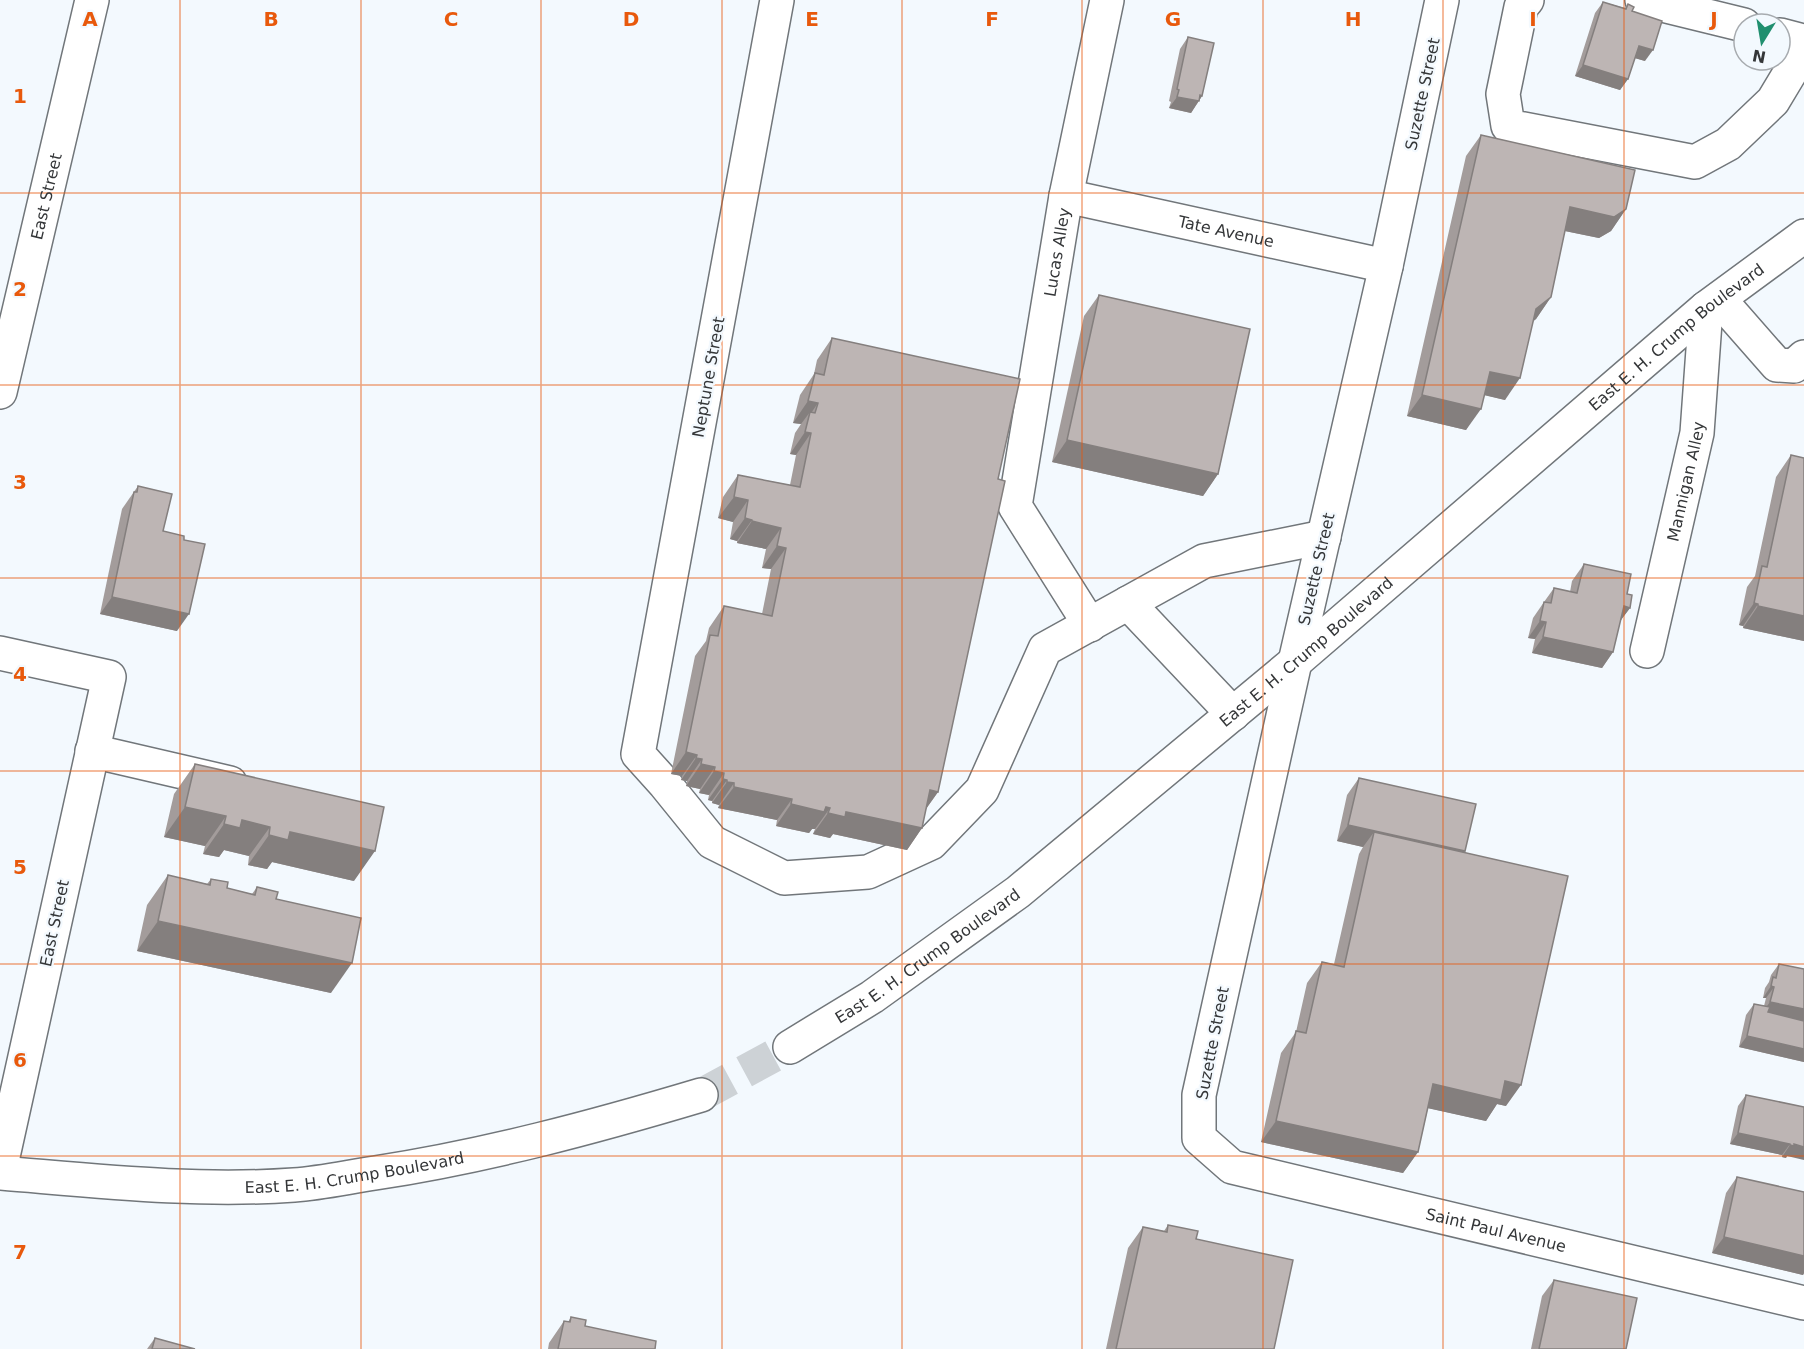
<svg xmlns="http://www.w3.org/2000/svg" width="1804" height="1349" viewBox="0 0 1804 1349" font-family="'DejaVu Sans',sans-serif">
  <rect width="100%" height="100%" fill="#f3f9fe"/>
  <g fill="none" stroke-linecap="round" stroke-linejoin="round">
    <path stroke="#cdd2d6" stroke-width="33" stroke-dasharray="33 16" stroke-linecap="butt" d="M701,1095L790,1047"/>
    <defs>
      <g id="minor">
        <path d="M777,0L638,754L665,784L712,842L784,878L868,872L931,843L982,790L1045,649L1204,561L1324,537"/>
        <path id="s1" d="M1442,0L1386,266L1295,662L1199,1095V1138L1232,1167L1804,1303"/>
        <path d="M1527,0L1521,7L1503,94L1508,126L1695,162L1728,144L1773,101L1791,71L1799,40L1780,35"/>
        <path d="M1642,0L1744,25"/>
        <path id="s2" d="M1066,196L1386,266"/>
        <path d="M1719,299L1777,365L1794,366L1804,357"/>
        <path id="s3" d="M0,392L92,0"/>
        <path d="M1128,603L1233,714"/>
        <path id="s4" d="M1090,625L1015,506L1066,196L1107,0"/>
        <path id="s5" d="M1647,651L1697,433L1706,308"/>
        <path d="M0,653L109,677L0,1170"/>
        <path d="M92,751L230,783"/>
      </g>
      <g id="major">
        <path id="s6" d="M790,1047L872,997L1018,892L1295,662L1706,308L1804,236"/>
        <path id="s7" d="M0,1173C98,1181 196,1192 294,1185C321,1183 348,1177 375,1173C486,1156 594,1127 701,1095"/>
      </g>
    </defs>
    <use href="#minor" stroke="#71767a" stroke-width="36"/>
    <use href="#major" stroke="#71767a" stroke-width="36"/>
    <use href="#minor" stroke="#fff" stroke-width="33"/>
    <use href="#major" stroke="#fff" stroke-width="33"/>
  </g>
  <g fill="#a39c9b">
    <path d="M1603,2L1625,8L1628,4L1632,11L1645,61L1635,58L1628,79L1620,90L1575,76L1595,13Z"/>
    <path d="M1188,37L1202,96L1191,113L1169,108L1171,102L1169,101L1180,49Z"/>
    <path d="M1481,135L1626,209L1611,231L1599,238L1565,231L1551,297L1536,319L1533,321L1505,400L1485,395L1466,430L1407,416L1466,156Z"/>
    <path d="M1099,295L1218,474L1203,496L1052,462L1084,316Z"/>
    <path d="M832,338L998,479L938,792L926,809L922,828L907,850L833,834L830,838L813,834L815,829H812L809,833L776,826L777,820L718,808L719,805L712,803V801L708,800L709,795L699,793L700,789L686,786L687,781L681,780L682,776L671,774L695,656L706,641L709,628L724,606L762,614L771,569L762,568L766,549L737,543V541L730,539L733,522L718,518L723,497L738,475L790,485L796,455L790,454L795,433L801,424L793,423L800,395L814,374L817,360Z"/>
    <path d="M1791,455L1804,641L1743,628V626L1739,625L1747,587L1755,576L1776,477Z"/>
    <path d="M138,486L163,531L177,631L100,614L122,509Z"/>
    <path d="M1584,564L1627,594L1630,608L1620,621L1613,652L1602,668L1532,653L1535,639L1528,638L1533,618L1544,602L1554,588L1570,592L1572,581Z"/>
    <path d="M195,764L354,881L272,862L267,869L248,865L249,856L224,850L219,857L203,854L205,846L164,837L174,794Z"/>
    <path d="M1359,778L1465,851L1464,852L1506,1106L1497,1104L1486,1121L1428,1108L1418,1152L1403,1173L1261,1142L1281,1053L1296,1032L1307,983L1322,962L1334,964L1359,854L1363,847L1337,841L1347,795Z"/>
    <path d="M168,875L207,884L211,879L227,888L252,894L257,887L276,899L331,993L137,951L147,905Z"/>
    <path d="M1779,964L1804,969V1062L1739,1047L1746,1015L1754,1004L1764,1006L1766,998H1763L1765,988L1769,982L1771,975Z"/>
    <path d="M1746,1095L1804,1107L1786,1158L1782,1157V1155L1730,1144L1738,1106Z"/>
    <path d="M1737,1177L1804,1192V1273L1803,1275L1712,1253L1726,1193Z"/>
    <path d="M1168,1225L1196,1239L1274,1349H1106L1128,1248L1143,1227L1164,1231Z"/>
    <path d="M1554,1280L1626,1349H1531L1542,1296Z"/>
    <path d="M571,1317L585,1326L655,1349H548L549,1343L564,1321L568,1322Z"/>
    <path d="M155,1338L195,1349H147Z"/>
  </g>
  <g fill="#847f7e">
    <path d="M1639,46L1653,50L1645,61L1631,57Z"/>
    <path d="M1583,65L1628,79L1620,90L1575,76Z"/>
    <path d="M1200,95L1202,96L1191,113L1169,108L1177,97Z"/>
    <path d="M1570,207L1626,209L1611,231L1599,238L1555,229Z"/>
    <path d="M1551,297L1536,319L1521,331L1536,309Z"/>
    <path d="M1490,372L1520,378L1505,400L1475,393Z"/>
    <path d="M1422,395L1481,409L1466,430L1407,416Z"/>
    <path d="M808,401L818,403L809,416L810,412L801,424L793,423Z"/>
    <path d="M805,432L811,433L796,455L790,454Z"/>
    <path d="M1067,440L1218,474L1203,496L1052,462Z"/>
    <path d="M734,497L748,500L733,522L718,518Z"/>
    <path d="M745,518L752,520L737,541L730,539Z"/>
    <path d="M752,521L781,528L766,549L737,543Z"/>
    <path d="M777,546L786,548L771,569L762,568Z"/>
    <path d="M112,597L189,614L177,631L100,614Z"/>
    <path d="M1754,603L1758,604L1743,626L1739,625Z"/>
    <path d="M1624,606L1630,608L1618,624Z"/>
    <path d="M1758,606L1804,616V641L1743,628Z"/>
    <path d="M1540,621L1546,622L1535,639L1528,638Z"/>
    <path d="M1543,637L1613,652L1602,668L1532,653Z"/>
    <path d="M686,752L697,755L682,776L671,774Z"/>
    <path d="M696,758L702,759L687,781L681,780Z"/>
    <path d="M701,764L715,767L700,789L686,786Z"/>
    <path d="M714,771L724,773L709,795L699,793Z"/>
    <path d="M723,779L727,780L712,801L708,800Z"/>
    <path d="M727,782L734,783L719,805L712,803Z"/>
    <path d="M734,787L792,799L777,820L718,808Z"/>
    <path d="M930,790L938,792L923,813Z"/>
    <path d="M791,804L826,807L830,808L815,829H812L809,833L776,826Z"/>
    <path d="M185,807L226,816L205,846L164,837Z"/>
    <path d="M846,812L922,828L907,850L833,834L830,838L813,834L828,813Z"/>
    <path d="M242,820L270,827L249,856L224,850L219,857L203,854L224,824Z"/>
    <path d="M1348,825L1465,851L1454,868L1374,832L1363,847L1337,841Z"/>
    <path d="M290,832L375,851L354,881L272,862L267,869L248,865L269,835Z"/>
    <path d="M158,921L352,963L331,993L137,951Z"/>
    <path d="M1771,986L1774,987L1766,998H1763Z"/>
    <path d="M1770,1002L1804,1009V1022L1762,1013Z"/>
    <path d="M1747,1036L1804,1049V1062L1739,1047Z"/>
    <path d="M1505,1081L1521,1085L1506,1106L1497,1104L1486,1121L1418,1106L1433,1084Z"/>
    <path d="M1276,1121L1418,1152L1403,1173L1261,1142Z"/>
    <path d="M1738,1133L1790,1144L1782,1155L1730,1144Z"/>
    <path d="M1794,1144L1804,1147V1160L1787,1156L1786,1158L1782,1157L1790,1145Z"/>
    <path d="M1724,1237L1804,1256V1273L1803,1275L1712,1253Z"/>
  </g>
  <g fill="#bdb5b4" stroke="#847f7e" stroke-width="1.5">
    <path d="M1603,2L1626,9L1628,4L1634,7L1632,11L1662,21L1653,50L1639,46L1628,79L1583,65Z"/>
    <path d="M1188,37L1214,43L1202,96L1200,95L1199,101L1177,97L1179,90L1177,89Z"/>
    <path d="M1481,135L1635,170L1626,209L1614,217L1570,207L1551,297L1536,309L1520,378L1490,372L1481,409L1422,395Z"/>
    <path d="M1099,295L1250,329L1218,474L1067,440Z"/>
    <path d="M832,338L1020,379L998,479L1005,481L938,792L930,790L922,828L846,812L845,817L828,813L830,808L826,807L824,812L791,804L792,799L734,787V783L727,782V780L723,779L724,773L714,771L715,767L701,764L702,759L696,758L697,755L686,752L710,635L718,636L724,606L772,616L786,548L777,546L781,528L752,521V520L745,518L748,500L734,497L738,475L800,487L811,433L805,432L810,412L815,413L818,403L808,401L815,373L824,375Z"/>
    <path d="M1791,455L1804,458V616L1758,606V604L1754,603L1762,566L1767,567Z"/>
    <path d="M138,486L172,494L163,531L184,536V540L205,544L189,614L112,597L134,492H137Z"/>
    <path d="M1584,564L1631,574L1627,594L1632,595L1630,608L1624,606L1613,652L1543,637L1546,622L1540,621L1544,602L1551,603L1554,588L1577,593Z"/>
    <path d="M195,764L384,807L375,851L290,832L288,840L269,835L270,827L242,820L240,828L224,824L226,816L185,807Z"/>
    <path d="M1359,778L1476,804L1465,851L1348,825Z"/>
    <path d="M1374,832L1568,876L1521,1085L1505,1081L1501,1100L1433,1084L1418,1152L1276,1121L1296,1031L1306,1033L1322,962L1344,967Z"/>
    <path d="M168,875L210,885L211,879L228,882L227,888L255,895L257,887L278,892L276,899L361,918L352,963L158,921Z"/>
    <path d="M1779,964L1804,969V1009L1770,1002L1774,987L1771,986L1773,977L1776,978Z"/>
    <path d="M1754,1004L1770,1007L1768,1012L1804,1021V1049L1747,1036Z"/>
    <path d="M1746,1095L1804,1107V1147L1794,1144V1146L1790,1145V1144L1738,1133Z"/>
    <path d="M1737,1177L1804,1192V1256L1724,1237Z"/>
    <path d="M1168,1225L1198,1231L1196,1239L1293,1260L1274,1349H1116L1143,1227L1167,1232Z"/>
    <path d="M1554,1280L1637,1298L1626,1349H1539Z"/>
    <path d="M571,1317L586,1320L585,1326L656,1341L655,1349H558L564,1321L570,1322Z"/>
    <path d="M155,1338L195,1349H152Z"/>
  </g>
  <path fill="none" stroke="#e8590c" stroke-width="1.5" stroke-opacity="0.55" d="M180,0V1349M361,0V1349M541,0V1349M722,0V1349M902,0V1349M1082,0V1349M1263,0V1349M1443,0V1349M1624,0V1349M0,193H1804M0,385H1804M0,578H1804M0,771H1804M0,964H1804M0,1156H1804"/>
  <g text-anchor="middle" stroke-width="4.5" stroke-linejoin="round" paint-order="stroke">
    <g font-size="16" fill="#343638" stroke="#f3f9fe">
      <text transform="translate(1422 94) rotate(-78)" y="6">Suzette Street</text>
      <text dy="6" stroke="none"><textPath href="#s3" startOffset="201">East Street</textPath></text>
      <text dy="6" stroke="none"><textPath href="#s2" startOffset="164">Tate Avenue</textPath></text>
      <text dy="6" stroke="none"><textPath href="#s4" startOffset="398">Lucas Alley</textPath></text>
      <text dy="6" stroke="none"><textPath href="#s6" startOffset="1137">East E. H. Crump Boulevard</textPath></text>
      <text transform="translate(708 377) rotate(-80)" y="6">Neptune Street</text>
      <text dy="6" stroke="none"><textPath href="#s5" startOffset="174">Mannigan Alley</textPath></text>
      <text transform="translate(1316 569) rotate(-77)" y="6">Suzette Street</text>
      <text dy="6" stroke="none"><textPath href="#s6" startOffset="651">East E. H. Crump Boulevard</textPath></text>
      <text transform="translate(54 923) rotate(-78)" y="6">East Street</text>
      <text dy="6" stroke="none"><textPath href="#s6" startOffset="165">East E. H. Crump Boulevard</textPath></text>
      <text transform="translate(1212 1043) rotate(-79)" y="6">Suzette Street</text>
      <text dy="6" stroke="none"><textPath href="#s7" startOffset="356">East E. H. Crump Boulevard</textPath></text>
      <text dy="6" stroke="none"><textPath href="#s1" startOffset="1480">Saint Paul Avenue</textPath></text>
    </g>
  </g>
  <g font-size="20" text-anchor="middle" font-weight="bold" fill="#e8590c" stroke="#f3f9fe" stroke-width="4.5" stroke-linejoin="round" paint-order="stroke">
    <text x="90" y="26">A</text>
    <text x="271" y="26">B</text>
    <text x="451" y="26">C</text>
    <text x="631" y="26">D</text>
    <text x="812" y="26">E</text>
    <text x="992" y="26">F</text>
    <text x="1173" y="26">G</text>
    <text x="1353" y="26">H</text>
    <text x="1533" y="26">I</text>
    <text x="1714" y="26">J</text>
    <text x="20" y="103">1</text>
    <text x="20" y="296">2</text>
    <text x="20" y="489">3</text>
    <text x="20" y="681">4</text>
    <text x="20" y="874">5</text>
    <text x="20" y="1067">6</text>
    <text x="20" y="1259">7</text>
  </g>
  <g transform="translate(1762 42) rotate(191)"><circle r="28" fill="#f3f9fe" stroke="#a7abaf" stroke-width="1.5"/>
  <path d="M0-4.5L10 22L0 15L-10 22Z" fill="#208f6f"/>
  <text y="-9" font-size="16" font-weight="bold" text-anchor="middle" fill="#343638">N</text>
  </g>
</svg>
